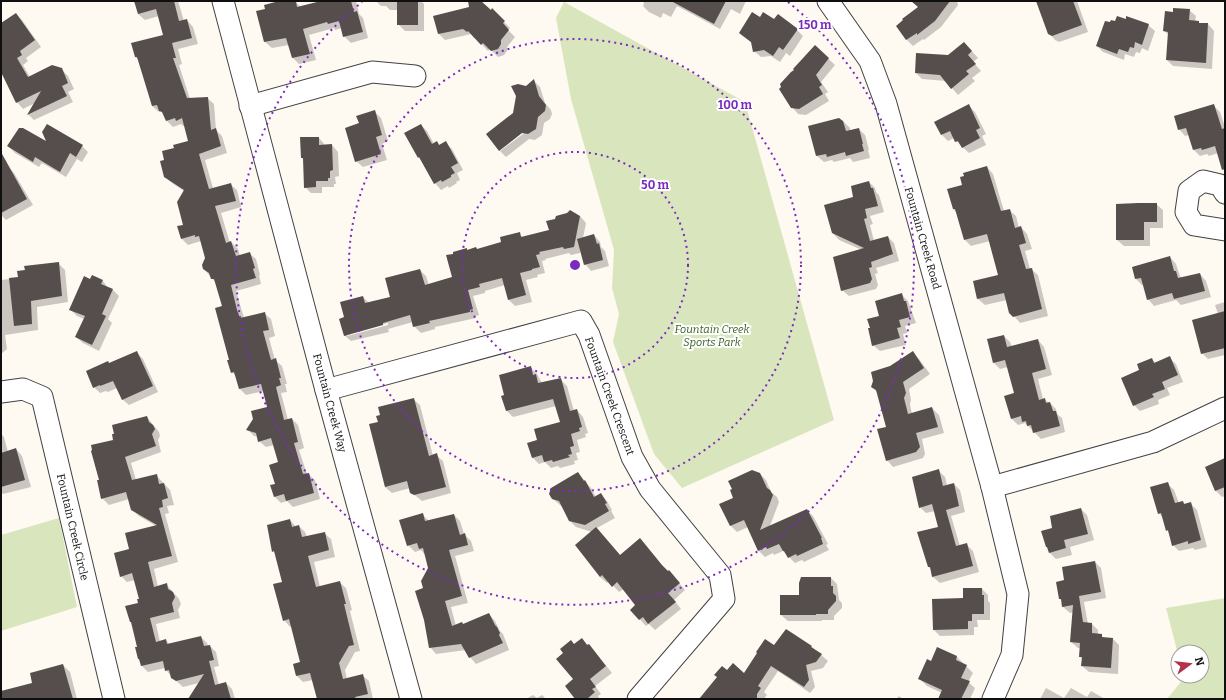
<svg xmlns="http://www.w3.org/2000/svg" width="1226" height="700" viewBox="0 0 1226 700" font-family="Bitter,serif">
  <rect width="100%" height="100%" fill="#fef9f1"/>
  <g fill="#d9e6bd">
    <path d="M564,2L745,102L834,420L682,488L654,454L613,342L619,314L612,288L614,250L571,99L556,18Z"/>
    <path d="M59,518L77,607L1,631V535Z"/>
    <path d="M1225,598V699H1167L1184,678V676H1202V652H1178V654L1166,608Z"/>
  </g>
  <g fill="#0003" fill-rule="evenodd">
    <path d="M135,1H178L184,21L187,20L193,27L198,44L178,49L182,64L179,65L190,99L207,98L214,104L216,130L222,136L227,153L205,160L213,188L230,184L237,190L241,207L221,213L230,243L231,242L238,249L240,256L249,253L256,259L260,275H259L261,284L236,291L244,318L264,313L271,319L275,336L269,338L275,360L282,366L287,384H285L287,392L281,393L288,420L292,419L298,425L304,448L299,450L307,474H308L315,480L320,499L293,507L287,501L281,503L274,496L279,463L274,445L266,447L259,441L258,437L254,436L248,430L268,407L264,391L246,395L240,389L237,377L232,372L223,307L216,283L204,269L206,258L201,241L188,245L182,239L184,225V191L172,183L165,177V161L175,148L190,142L185,126H183L181,124L173,127L167,121L164,115L161,111L159,112L152,106L139,60L135,57L164,36L159,16L145,20L138,14Z"/>
    <path d="M283,1L295,2L301,7L323,1H356L359,14L363,18L368,38L351,43L344,36L342,28L335,30L334,28L309,35L316,60L299,64L293,58L289,45L272,48L265,42L266,10Z"/>
    <path d="M376,1H421L424,4V31H405L398,24V10H390L386,6H381Z"/>
    <path d="M470,1H479L491,11L492,10L510,28L508,30L515,37L507,47V51L504,55L498,57L490,49L488,51L475,37L474,38L471,34L445,40L438,33L470,8Z"/>
    <path d="M642,1H746L740,14L731,9L720,29L677,6L671,17L663,13L661,18L649,12L643,6L644,3Z"/>
    <path d="M919,1H957L958,5L941,27L924,40L923,39L913,46L907,40L897,26L919,8Z"/>
    <path d="M1036,1H1077L1088,32L1059,42L1055,40L1049,33Z"/>
    <path d="M1189,10L1196,16L1195,22L1208,24L1214,31L1212,69L1173,66L1167,60L1169,35L1164,31L1174,13Z"/>
    <path d="M16,14L22,20L41,47L26,58L28,61L23,65L30,77L61,69L68,76L74,89L68,92L73,102L34,120L28,114L35,103L23,109L17,102L4,77L1,74V24Z"/>
    <path d="M760,19L797,30L803,36L790,56L786,53L780,62L771,56L761,57L754,51L753,44L740,33Z"/>
    <path d="M1110,23L1148,25L1155,31L1148,51L1142,48L1140,53L1136,52L1134,57L1125,54L1124,60L1103,52L1097,46Z"/>
    <path d="M815,46L835,65L821,82L828,92L825,94L829,101L806,115L798,114L792,107L796,71Z"/>
    <path d="M970,49L978,58L973,62L981,71L972,78L975,81L958,95L946,81L922,79L916,73L948,56Z"/>
    <path d="M534,81L540,87L545,103L551,110L552,114L550,119L544,123L542,135L535,140L529,139L506,157L500,151L527,131L514,114L527,87Z"/>
    <path d="M968,105L975,112L986,134L982,136L986,145L969,153L956,141L954,138L948,141L942,135Z"/>
    <path d="M1214,106L1220,112L1225,127V162L1218,153L1209,156L1207,154L1200,156L1194,150L1189,135L1185,136L1179,129Z"/>
    <path d="M375,112L381,118L388,141L382,144L387,160L363,167L356,161L360,124Z"/>
    <path d="M843,121L850,128V131L859,129L865,135L869,150H868L870,158L853,162L850,158L834,162L832,160L824,162L817,156L810,127Z"/>
    <path d="M421,125L427,131L434,144L437,142L440,146L446,143L452,149L463,170L457,173L460,180L456,182L457,183L449,188L448,186L441,190L435,183L405,134Z"/>
    <path d="M319,138L325,145H332L338,152L339,176L335,177L336,184H334V187H322V193H311L305,187L304,160L302,158Z"/>
    <path d="M48,143L82,146L88,152L82,162L77,159L66,177L42,163L39,167L15,153L8,146Z"/>
    <path d="M8,166L14,173L33,205L6,220L1,215V170Z"/>
    <path d="M987,167L993,174L1004,211L1009,210L1016,216L1019,228L1021,227L1027,234L1032,249L1025,251L1030,269H1031L1038,275L1048,316L1020,323L1014,316L1007,300L985,305L978,299L974,282L1000,276L990,241L971,246L965,240L957,213L953,209L963,185Z"/>
    <path d="M869,182L875,188L876,192L879,195L884,212L870,216L873,224L870,225L874,241L888,237L894,243L899,261L876,268L878,273L875,274L878,285L876,289L849,296L842,290L862,250L839,240L833,233L855,197Z"/>
    <path d="M1156,204L1163,210V228H1150V246H1124L1117,240Z"/>
    <path d="M580,216L586,223L583,238L594,235L600,242L601,247L605,251L609,266L591,271L585,264L581,249L580,253L571,255L569,253L545,259L546,260L542,261L545,273L537,275L538,277L526,280L532,302L515,306L509,300L505,285L485,291V293L473,296L479,315L476,316V318L435,327V329L421,333L414,326L413,322L388,329L389,332L351,341L344,335L346,318L363,297L369,303L391,297L420,270L426,276L429,285L453,278L454,254L466,249L468,250L476,248L478,250L503,243L519,234L523,237L550,230ZM388,323V325L347,336V334Z"/>
    <path d="M1170,257L1176,264L1180,276L1182,278L1200,274L1206,281L1211,297L1181,305L1176,300L1154,306L1148,299L1144,285H1142L1136,279Z"/>
    <path d="M58,263L65,270L68,302L37,307L38,330L5,335L7,349L1,354V280L19,278Z"/>
    <path d="M92,276L103,281L108,288L113,290L119,296L108,319L112,323L99,351L83,343L76,337L84,319L77,316L70,309Z"/>
    <path d="M902,295L908,301L916,323L905,326L907,333L903,334L906,345L880,351L873,345L871,329L880,316Z"/>
    <path d="M1225,302V355L1208,359L1202,353L1218,314L1215,305Z"/>
    <path d="M1004,336L1010,342L1012,347L1038,340L1044,347L1052,375L1038,379L1043,399L1050,403L1056,409L1057,414L1062,418L1065,432L1041,439L1025,423L1018,425L1012,419L1015,394L1008,367L1000,369L994,363L988,340Z"/>
    <path d="M136,352L143,359L158,392L129,405L122,399L117,388L108,392L106,391L100,393L94,387L108,362L110,364Z"/>
    <path d="M913,353L919,359L930,374L909,389L911,400L910,404L912,414L932,408L939,415L944,433L922,439L925,454L923,458L893,467L887,460V427L878,393L872,387L890,367Z"/>
    <path d="M1169,358L1176,364L1183,382L1167,388L1170,395L1158,400L1159,404L1140,411L1134,405L1140,371L1151,359L1156,363Z"/>
    <path d="M530,367L537,374L542,383L560,379L567,386L574,411L577,410L583,417L588,433L585,434L586,437L577,440L580,452L576,453L578,460L574,461L575,464L560,468L558,466L551,468L545,462L539,464L532,457L539,441L561,423L556,406L513,417L507,411L503,397Z"/>
    <path d="M413,399L420,405L433,456L436,455L443,461L451,493L422,501L411,492L410,488L392,493L385,487L370,425L379,422Z"/>
    <path d="M147,417L159,432L160,436L158,440L161,452L131,463L136,480L156,475L170,490L174,505L167,506L169,513L165,514L178,562L154,569L158,587L166,584L179,599L181,604L178,610L180,618L156,624L160,642L166,640L170,645L201,637L207,643L208,646H210L216,652L219,666L214,667L219,685L226,683L232,689L235,699H193L199,683L183,687L172,677L166,670L165,668L148,672L142,666L139,648L140,599L135,580L127,582L121,576L131,550L156,526L139,516L132,509L129,499L109,505L102,498L100,480L114,440Z"/>
    <path d="M1,434L4,437L8,452L16,449L22,456L31,487L3,494L1,492Z"/>
    <path d="M1225,458V496L1222,497L1216,491L1206,468Z"/>
    <path d="M939,471L945,477L947,485L954,484L960,490L965,512L951,516L960,546L966,544L973,551L979,572L940,583L933,577L932,570L929,567L939,527L935,511L926,513L920,507Z"/>
    <path d="M578,473L591,488L596,497L601,494L607,501L612,510L611,511L615,518L597,528L621,556L668,572L675,578L685,590L674,600L681,609L655,630L649,624L646,626L631,610L637,606L624,589L619,592L609,581L607,583L600,577L576,545L592,532L576,527L570,521L562,506L560,505L553,499Z"/>
    <path d="M760,474L766,480L771,492L777,497L779,502L770,526L807,510L813,516L828,544L826,545L829,550L804,562L802,560L795,563L783,551L774,555L773,553L765,557L759,551L748,527L737,532L731,526L720,505L734,499Z"/>
    <path d="M1168,484L1174,490L1179,503L1183,502L1186,505L1190,503L1197,510L1207,547L1195,550L1193,548L1179,551L1173,545L1163,518L1159,513Z"/>
    <path d="M1081,509L1087,515L1094,540L1070,547L1072,555L1056,559L1050,553L1047,547L1053,528Z"/>
    <path d="M422,514L429,521L454,515L460,521L464,534L471,541L474,551L455,556L468,603L451,607L456,626L462,623L464,625L489,614L495,621L500,631L503,634L509,650L476,664L470,657L466,650L436,654L430,647L425,589L429,568L425,555L421,550L415,552L408,545Z"/>
    <path d="M290,520L296,527L299,526L305,532L307,537L324,533L331,539L335,557L314,562L320,587L339,582L346,588L352,610L350,611L360,651L355,652L345,670L347,679L362,675L369,681L373,699H318L313,680L303,682L297,676L294,664L302,662L292,626L290,627L284,620L283,583L276,554L273,551L268,526Z"/>
    <path d="M1095,562L1101,568L1106,598L1084,602L1088,624H1092L1098,630V634L1101,635L1105,639H1113L1119,645L1118,674L1089,672L1082,666L1083,659L1080,657L1081,648H1078L1071,642L1074,612L1070,613L1063,607L1062,601L1060,599L1065,581Z"/>
    <path d="M831,578L837,584L839,600L842,603V608L834,616V620H822V621H788L781,615L800,596Z"/>
    <path d="M982,589L988,595V601L990,603V620H977L978,627H974V635L940,636L934,630L964,599Z"/>
    <path d="M786,630L812,647L828,661L823,668L811,671L815,687L810,693L778,671L764,692L767,695L764,699H700L727,671L745,675L774,646Z"/>
    <path d="M582,639L595,652L612,673L595,686L601,694L598,696L600,699H577L574,680L575,645Z"/>
    <path d="M938,649L957,657L973,673L968,682L975,688L970,699H943L942,693L927,686L921,680L932,662Z"/>
    <path d="M63,665L70,672L77,699H1V692L34,683Z"/>
    <path d="M1046,688L1064,698L1071,688L1087,697L1091,691L1105,699H1040Z"/>
    <path d="M533,695L537,698L542,695L546,699H526Z"/>
    <path d="M899,696L903,699H896Z"/>
  </g>
  <g fill="#564e4c">
    <path d="M134,1H174L179,21L187,19L192,38L172,43L176,58H173L187,98L208,97L211,130L216,128L221,146L199,154L209,189L231,183L236,201L215,206L226,243L231,241L236,256L250,252L255,268L253,269L256,278L231,285L237,310L240,318L265,312L269,330L263,331L271,360L276,358L281,378H279L281,385L276,387L284,420L292,418L298,442L294,443L303,474L309,473L314,493L286,501L284,494L274,497L270,485L275,484L269,465L278,462L271,438L258,442L256,433L246,430L253,419L251,411L267,407L261,384L239,389L234,372L231,373L227,360H229L215,308L222,306L214,279H211L209,273L203,269L202,265L205,258L199,236L195,237V235L181,239L177,226L183,225L177,202L184,190L164,177L160,161L164,160L162,151L174,148L173,145L188,141L182,118L176,121L175,118L166,121L162,112L159,111L157,105L152,106L137,57H135L131,43L163,35L156,9L138,14Z"/>
    <path d="M279,1H296L297,7L321,1H351L354,12L357,11L363,32L343,37L339,21L328,24L327,22L303,29L310,54L292,58L286,38L264,42L256,11L265,9L264,5Z"/>
    <rect x="397" y="1" width="21" height="24"/>
    <path d="M468,1H481L491,10L492,8L505,21L503,23L509,30L501,40V44L498,49L491,51L483,43L481,45L468,31L467,32L463,29L438,34L433,16L469,7Z"/>
    <path d="M671,1H726L714,24Z"/>
    <path d="M911,1H950L935,21L917,35V33L906,40L896,26L903,20L902,19L918,7Z"/>
    <path d="M1036,1H1073L1082,25L1052,36L1048,34Z"/>
    <path d="M1173,8L1190,9L1189,20L1199,21V23H1208L1206,63L1166,60L1168,32L1163,31L1165,11L1173,12Z"/>
    <path d="M752,12L760,17L763,12L774,19L778,14L798,29L783,50L779,47L773,56L764,50L753,52L751,42L739,33Z"/>
    <path d="M16,13L35,40L20,51L22,55L17,58L28,77L52,65L62,68L68,83L62,86L67,96L27,115L41,91L16,103L1,72V23Z"/>
    <path d="M1117,16L1126,19V16L1149,24L1142,45L1135,42L1134,48L1130,47L1128,52L1119,49L1117,54L1096,46L1105,21L1110,22L1111,20L1115,21Z"/>
    <path d="M964,42L972,51L968,55L976,64L966,71L969,74L951,89L940,75L915,73L916,53L948,55Z"/>
    <path d="M815,45L829,58L816,75L822,85L819,87L823,94L799,109L791,108L779,89L781,87L780,84L791,72L794,70L793,69Z"/>
    <path d="M534,79L539,96L546,105L545,111L538,117L536,129L528,134L522,133L499,151L486,134L513,113L516,96L511,86L518,84L526,86Z"/>
    <path d="M969,104L980,128L976,130L980,138L962,148L958,141L955,142L950,131L941,135L934,122Z"/>
    <path d="M1214,104L1222,129L1225,128V169L1222,170L1215,146L1202,150L1201,148L1193,150L1186,128L1178,130L1174,116Z"/>
    <path d="M375,110L382,135L376,137L381,154L355,162L345,128L359,123L356,116Z"/>
    <path d="M839,118L843,121L846,131L859,128L863,144H862L864,151L846,156L845,152L827,157L826,154L816,156L808,126Z"/>
    <path d="M47,124L83,145L76,157L70,153L60,172L35,157L33,162L7,146L19,128H23L46,141L42,132Z"/>
    <path d="M421,124L432,144L437,141L439,145L446,141L458,163L451,167L455,173L451,175V177L442,182L441,180L434,184L419,157L418,158L404,133Z"/>
    <path d="M300,137H319V145L332,144L333,170L330,171V178H328V181H316V187L304,188L303,158H301Z"/>
    <path d="M1,152L27,199L1,213Z"/>
    <path d="M987,166L1001,211L1010,209L1015,228L1021,226L1026,243L1019,245L1026,269L1032,268L1042,309L1013,317L1009,313L1004,293L977,299L973,281L998,275L987,234L964,240L955,209H953L947,189L962,185L960,177L964,176L963,173Z"/>
    <path d="M869,181L871,188H873L878,206L865,209L867,218L864,219L870,241L888,236L893,254L871,262L872,267L869,268L872,279L870,283L841,291L833,257L864,248L832,233L824,205L853,197L851,186Z"/>
    <path d="M1138,203H1157V222H1144V240H1116V204Z"/>
    <path d="M570,210L580,216L574,247L564,249L563,247L539,252L540,254L536,255L540,267L532,269V270L520,273L526,295L508,300L502,278L479,284L480,287L468,290L473,309L470,310V312L429,321L430,323L413,327L410,315L383,323V325L344,336L339,319L344,317L340,302L363,296L365,303L390,297L385,278L420,269L425,285L452,277L446,255L453,254V252L467,248V250L476,247L477,249L501,242L500,237L520,232L521,237L549,230L546,221L555,219L556,216L567,213Z"/>
    <path d="M594,234L597,244L599,243L603,260L584,265L577,239Z"/>
    <path d="M1170,256L1174,271H1176L1178,278L1200,273L1205,291L1174,299L1172,293L1147,300L1141,278L1135,279L1132,267Z"/>
    <path d="M59,262L62,296L31,301L32,324L14,326L9,278L18,277L17,271L25,270L24,266Z"/>
    <path d="M92,275L103,280L101,284L113,289L102,314L106,316L92,345L75,337L85,316L69,310L84,276L90,279Z"/>
    <path d="M902,293L904,301H906L910,317L899,320L901,327L897,328L900,338L872,346L868,328H870L867,319L879,316L875,301Z"/>
    <path d="M1225,311V348L1201,354L1192,320Z"/>
    <path d="M1004,335L1007,347L1038,339L1046,369L1032,373L1039,400L1045,398L1046,403L1050,402L1053,411H1056L1060,426L1033,433L1031,425L1027,426L1026,421L1022,422L1021,416L1011,419L1004,396L1014,393L1005,360L993,363L987,339Z"/>
    <path d="M137,351L153,386L122,400L113,381L100,386V385L93,388L86,371L108,361L109,363Z"/>
    <path d="M913,351L924,368L903,382L906,393L904,398L908,414L932,407L938,427L916,433L920,447L916,452L886,461L877,429L886,427L876,390L871,387L873,381L871,372L890,366Z"/>
    <path d="M1170,356L1178,375L1162,382L1165,389L1152,394L1154,397L1133,406L1121,378L1139,370L1137,364L1152,358L1154,363Z"/>
    <path d="M531,366L533,375L536,374L538,383L561,378L570,411L577,409L582,427L579,428L580,431L571,434L574,446L570,447L572,454L568,455L570,457L553,462L552,460L544,462L542,455L532,458L527,443L537,440L534,429L560,422L553,399L506,411L501,396L504,395L499,375Z"/>
    <path d="M414,398L429,456L437,453L446,487L414,495L410,493L407,481L385,487L369,424L378,422L376,416L380,415L378,407Z"/>
    <path d="M147,416L149,422L153,425L155,429L152,434L156,446L125,457L132,480L157,474L159,484L164,483L168,498L162,500L163,507L159,508L172,556L148,562L154,587L167,583L168,589L173,592L175,597L172,603L174,612L150,618L156,642L166,639L167,644L201,636L204,646L210,645L214,660L209,661L215,685L226,682L231,699H188L204,674L176,681L171,678L169,670L165,671L163,661L141,666L139,659H138L135,647H137L131,622H130L125,606L138,603L137,599H139L132,573L120,577L114,553L129,549L125,533L157,525L131,510L126,492L101,499L97,480H99L91,451L92,450L91,445L113,440L112,434H114L112,425Z"/>
    <path d="M16,448L25,480L1,487V453Z"/>
    <path d="M1225,458V487L1215,491L1205,467Z"/>
    <path d="M939,469L943,486L954,483L959,506L946,510L956,546L967,543L973,566L932,577L930,567H928L917,532L938,527L932,504L919,508L912,477Z"/>
    <path d="M752,470L760,473L767,488L770,490L773,495L760,530L807,509L822,538H821L823,544L797,556L796,554L788,558L784,551H783L779,544L767,549L766,547L758,551L744,520L730,526L719,504L733,498L730,490L732,489L728,481Z"/>
    <path d="M578,472L584,481L585,480L594,497L601,493L607,503L605,504L609,511L585,525L569,521L559,501L552,499L549,494L551,488Z"/>
    <path d="M1168,482L1175,503L1183,501L1184,504L1191,502L1201,540L1188,544V541L1172,546L1168,530L1166,531L1161,513L1158,514L1150,487Z"/>
    <path d="M1081,508L1088,534L1064,540L1066,548L1049,553L1047,547H1046L1041,531L1052,528L1050,516Z"/>
    <path d="M423,513L425,521L454,514L460,535L465,533L468,545L449,550L462,596L445,601L452,626L462,622L463,624L489,613L495,625L497,627L500,633L499,635L503,643L469,658L461,644L429,648L424,620L415,591L423,588L421,581L428,568L423,548L419,549L417,543L407,546L399,520Z"/>
    <path d="M290,519L292,527L299,525L302,537L325,532L329,550L308,556L316,587L340,581L346,604H344L354,645L349,646L339,663L343,679L363,674L368,694L355,697L356,699H317L310,673L296,676L293,664L300,662L289,619L283,621L273,584L282,582L274,551L272,552L267,525Z"/>
    <path d="M596,527L620,555L640,538L662,565L668,571L669,570L680,583L668,593L676,602L648,624L643,617L639,620L630,610L635,605L617,582L612,587L602,575L600,577L575,545Z"/>
    <path d="M1095,561L1101,592L1079,596L1083,622L1092,623V633L1102,634V637L1113,638L1111,668L1081,666L1082,657H1079L1080,643L1070,642L1073,605L1062,607L1061,599H1059L1056,582L1064,580L1062,567Z"/>
    <path d="M801,577H831V586H833V593L836,596V601L828,610V614H816V615H780V595H799V583Z"/>
    <path d="M963,588H982V595H984V614H972V621H968V629L933,630L932,599L963,598Z"/>
    <path d="M786,629L812,646L811,647L822,654L816,662L806,665L809,680L804,687L771,666L758,686L761,688L757,694V699H699L717,677L714,675L722,666L727,670L733,663L744,673L757,653L756,652L765,639L774,645Z"/>
    <path d="M582,638L587,645L589,644L606,666L590,679L596,687L592,689L595,692L587,699H575L565,686L573,679L556,659L563,653L560,649L571,640L574,644Z"/>
    <path d="M937,647L957,656L956,660L967,665L961,678L970,681L961,699H938L942,690L918,679L927,659L931,661Z"/>
    <path d="M63,664L73,699H1V691L32,683L30,673Z"/>
  </g>
  <g fill="none" stroke-linecap="round" stroke-linejoin="round">
    <defs>
      <g id="minor">
        <path d="M223,1L326,390L411,699"/>
        <path d="M828,1L870,61L886,104L992,487L1018,594L1012,655L993,699"/>
        <path d="M250,106L372,72L415,76"/>
        <path d="M1225,193L1220,185L1203,181L1189,191L1186,212L1194,225L1225,230"/>
        <path d="M326,390L581,321L589,335L632,457L650,489L720,575L724,599L638,699"/>
        <path d="M1,392L23,389L42,397L114,699"/>
        <path d="M992,487L1153,442L1225,408"/>
      </g>
    </defs>
    <use href="#minor" stroke="#424242" stroke-width="23"/>
    <use href="#minor" stroke="#fff" stroke-width="21"/>
  </g>
  <g fill="none" stroke="#7b2cbf" stroke-width="2" stroke-dasharray="2 4">
    <circle cx="575" cy="265" r="113"/>
    <circle cx="575" cy="265" r="226"/>
    <path d="M788 2A339 339 0 1 1 362 2"/>
  </g>
  <g text-anchor="middle" stroke-width="4" stroke-linejoin="round" paint-order="stroke">
    <g font-size="11" fill="#0f0f0f" stroke="#fff">
      <text transform="translate(923 238) rotate(74)" y="4">Fountain Creek Road</text>
      <text transform="translate(610 396) rotate(70)" y="4">Fountain Creek Crescent</text>
      <text transform="translate(330 403) rotate(75)" y="4">Fountain Creek Way</text>
      <text transform="translate(73 527) rotate(77)" y="4">Fountain Creek Circle</text>
    </g>
    <g font-size="11" font-style="italic" fill="#3a6124" stroke="#fff">
      <text x="712" y="333">Fountain Creek<tspan x="712" dy="13">Sports Park</tspan></text>
    </g>
  </g>
  <circle cx="575" cy="265" r="6" fill="#7b2cbf" stroke="#fff" stroke-width="2"/>
  <g font-size="12" text-anchor="middle" font-weight="bold" fill="#7b2cbf" stroke="#fff" stroke-width="4" stroke-linejoin="round" paint-order="stroke">
    <text x="815" y="29">150 m</text>
    <text x="735" y="109">100 m</text>
    <text x="655" y="189">50 m</text>
  </g>
  <rect width="1226" height="700" fill="none" stroke="#0f0f0f" stroke-width="4"/>
  <g transform="translate(1190 664) rotate(75)"><circle r="19" fill="#ffffff" stroke="#9f9f9f"/>
  <path d="M0-3L7 15L0 10L-7 15Z" fill="#b3324c"/>
  <text y="-6" font-size="11" font-weight="bold" text-anchor="middle" fill="#0f0f0f">N</text>
  </g>
</svg>
